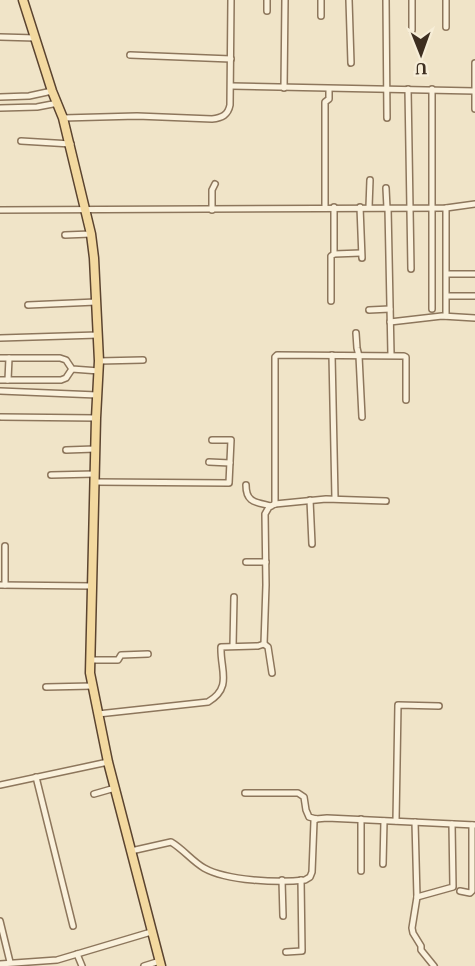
<svg xmlns="http://www.w3.org/2000/svg" width="475" height="966" viewBox="0 0 475 966" font-family="'IBM Plex Serif',serif">
  <rect width="100%" height="100%" fill="#f0e4c8"/>
  <g fill="none" stroke-linecap="round" stroke-linejoin="round">
    <defs>
      <g id="street">
        <path d="M267,0V11"/>
        <path d="M349,0L351,63"/>
        <path d="M386,0L387,118"/>
        <path d="M321,16V0"/>
        <path d="M446,27V0"/>
        <path d="M412,30V0"/>
        <path d="M0,37L36,38"/>
        <path d="M130,55L231,59"/>
        <path d="M475,63V109"/>
        <path d="M231,86L475,91"/>
        <path d="M284,88L285,0"/>
        <path d="M408,89L411,269"/>
        <path d="M432,89V309"/>
        <path d="M0,97L29,96L52,91"/>
        <path d="M0,108L37,107L58,103"/>
        <path d="M63,118L137,116L212,119C222,118 228,115 230,105L231,0"/>
        <path d="M21,141L71,144"/>
        <path d="M386,188L387,208"/>
        <path d="M325,207V102L329,99V89"/>
        <path d="M360,207L362,258"/>
        <path d="M369,207L370,180"/>
        <path d="M388,208L391,354"/>
        <path d="M446,208V316"/>
        <path d="M0,210L446,208L475,204"/>
        <path d="M212,210V190L215,184"/>
        <path d="M65,235L91,234"/>
        <path d="M334,254L361,253"/>
        <path d="M447,274H475"/>
        <path d="M447,296H475"/>
        <path d="M331,301V256L334,254V207"/>
        <path d="M28,305L96,302"/>
        <path d="M369,310L390,309"/>
        <path d="M390,322L442,316L475,318"/>
        <path d="M356,333L357,348L359,356L362,417"/>
        <path d="M0,338L98,335"/>
        <path d="M332,355L335,498"/>
        <path d="M0,358H60L66,360L72,369L99,371"/>
        <path d="M99,361L143,360"/>
        <path d="M0,380H61L66,378L72,369"/>
        <path d="M8,380L9,358"/>
        <path d="M0,391L97,395"/>
        <path d="M1,417L96,418"/>
        <path d="M66,450L95,449"/>
        <path d="M209,462L230,463"/>
        <path d="M51,475L95,474"/>
        <path d="M95,482L229,483L231,440H212"/>
        <path d="M246,485C246,503 256,502 271,506"/>
        <path d="M310,500L312,544"/>
        <path d="M275,504V357L277,355L404,356L406,357V400"/>
        <path d="M275,504L326,499L386,501"/>
        <path d="M246,562H266"/>
        <path d="M0,585L92,586"/>
        <path d="M5,585V546"/>
        <path d="M264,644L266,585L265,514L269,507L275,504"/>
        <path d="M264,644L268,647L272,673"/>
        <path d="M233,646L234,597"/>
        <path d="M90,660H118L121,655L148,654"/>
        <path d="M46,687L93,686"/>
        <path d="M98,714L208,702C233,687 220,670 221,647L258,646L264,644"/>
        <path d="M36,777L73,926"/>
        <path d="M0,785L108,762"/>
        <path d="M245,793H298L304,797L306,810L309,817L316,819"/>
        <path d="M94,794L115,788"/>
        <path d="M316,819L327,818L475,825"/>
        <path d="M396,821L398,705L439,706"/>
        <path d="M415,822L417,897L412,928L413,933L421,946V950L434,966"/>
        <path d="M131,851L171,842C183,849 192,861 204,868C227,881 279,883 305,880L310,877L312,872L314,821L316,819"/>
        <path d="M383,864L384,821"/>
        <path d="M361,871V819"/>
        <path d="M282,880L283,916"/>
        <path d="M460,891L470,893L472,891V825"/>
        <path d="M417,897L453,887L452,824"/>
        <path d="M0,921L10,962"/>
        <path d="M286,952L302,951L301,880"/>
        <path d="M77,954L82,966"/>
        <path d="M0,964L57,960L151,932"/>
        <path d="M144,966L160,961"/>
      </g>
      <path id="primary" d="M23,0L52,91L63,118L91,234L94,258L99,361L96,418L90,673L108,762L161,966"/>
    </defs>
    <use href="#street" stroke="#8d765c" stroke-width="8"/>
    <use href="#primary" stroke="#5b4430" stroke-width="11"/>
    <use href="#street" stroke="#faf1dc" stroke-width="5"/>
    <use href="#primary" stroke="#f3d9a0" stroke-width="8"/>
  </g>
  <g transform="translate(421 54) rotate(179)" stroke="#f7eed8" stroke-width="4.5" paint-order="stroke">
  <path d="M0-4.5L10 22L0 15L-10 22Z" fill="#3d2e20"/>
  <text y="-9" font-size="16" font-weight="bold" text-anchor="middle" fill="#3d2e20">U</text>
  </g>
</svg>
